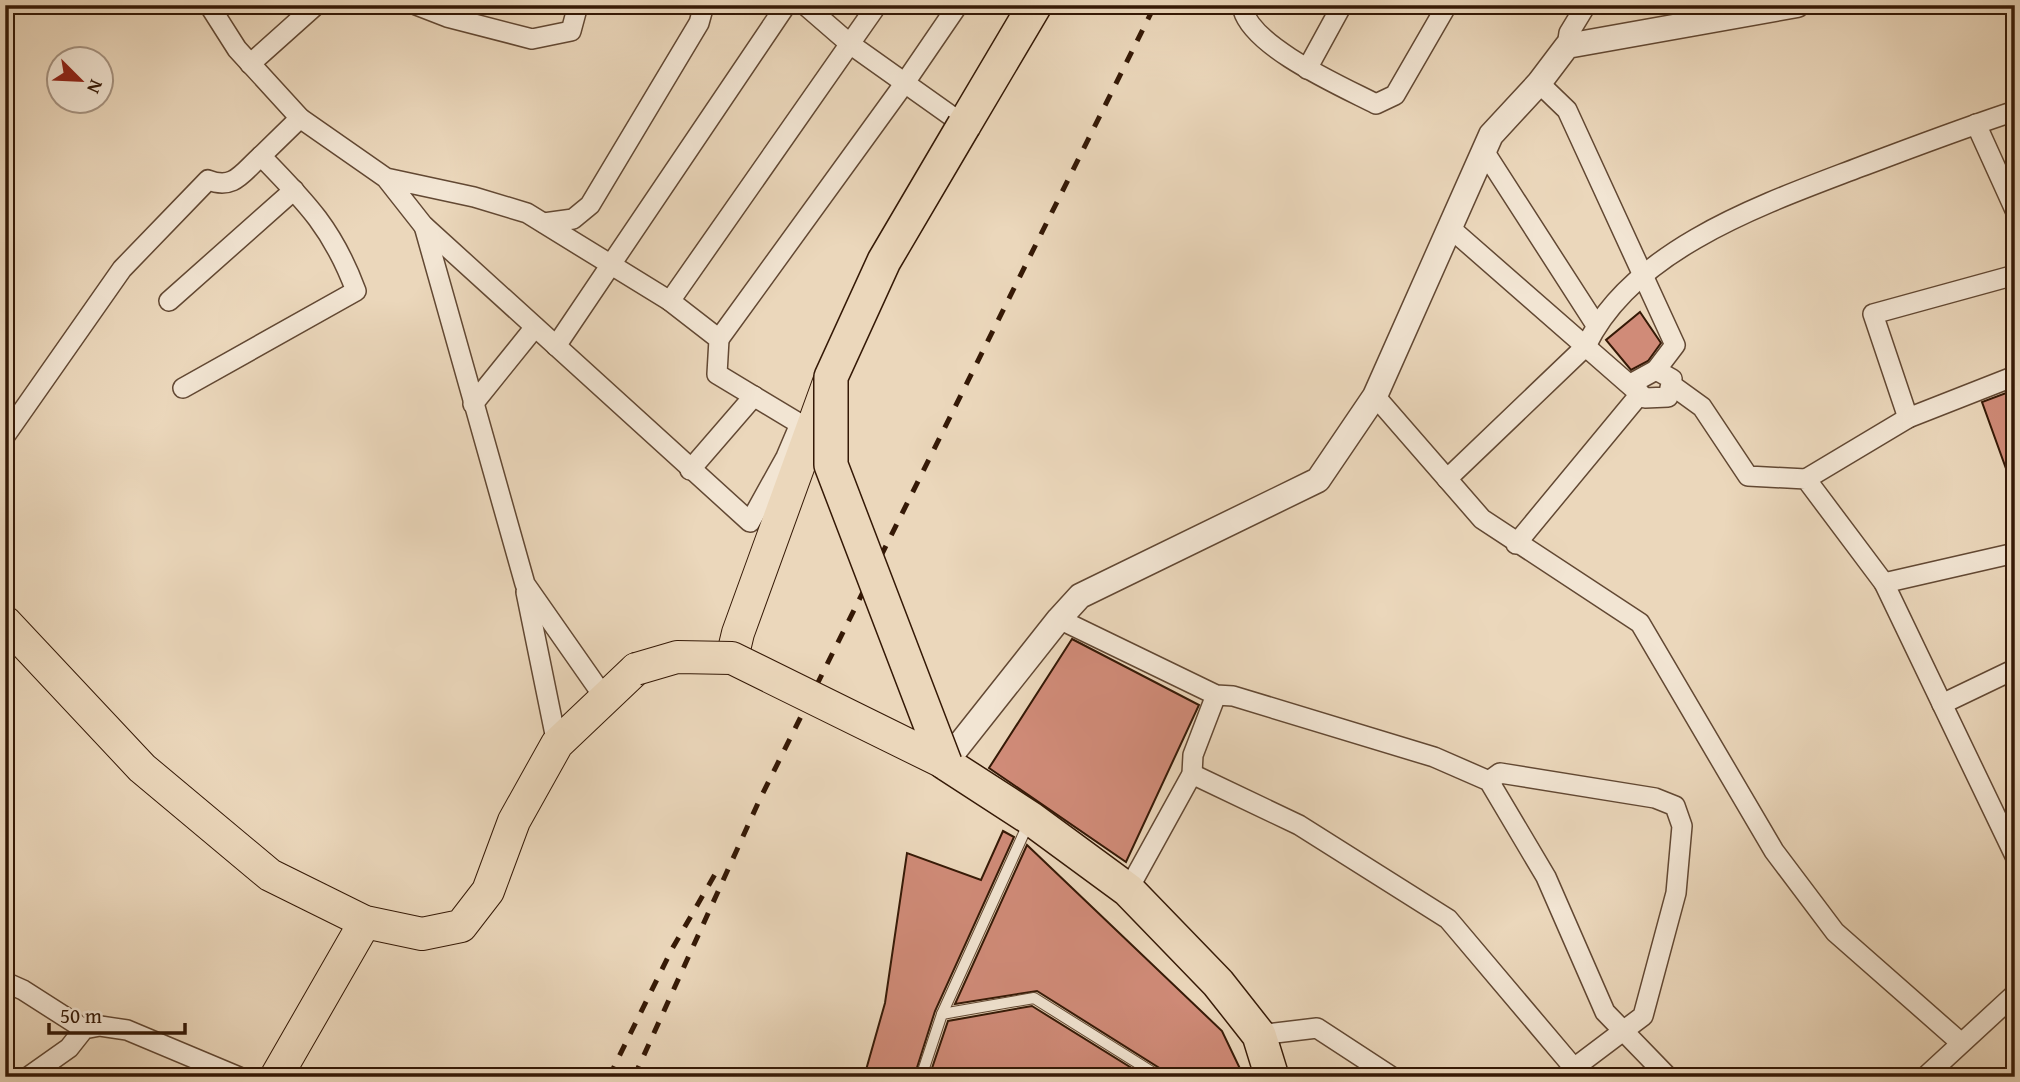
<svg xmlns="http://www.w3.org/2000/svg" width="2020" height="1082" viewBox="0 0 2020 1082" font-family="'Gentium Book Plus',serif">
  <rect width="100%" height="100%" fill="#ebd7bb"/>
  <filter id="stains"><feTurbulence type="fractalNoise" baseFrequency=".00286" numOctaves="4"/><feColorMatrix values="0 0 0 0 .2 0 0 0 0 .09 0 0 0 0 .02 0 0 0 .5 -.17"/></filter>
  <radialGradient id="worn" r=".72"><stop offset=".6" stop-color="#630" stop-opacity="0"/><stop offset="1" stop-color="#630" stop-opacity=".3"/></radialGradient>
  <g fill="#d08b78" stroke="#351906" stroke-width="2">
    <path d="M1640,312L1661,343L1648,361L1631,370L1606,340Z"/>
    <path d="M2006,393L2015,418L2013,488L1982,402Z"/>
    <path d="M1072,639L1199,705L1126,862L989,768Z"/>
    <path d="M1003,831L1014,837L935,1011L914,1077H864L885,1003L907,853L981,880Z"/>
    <path d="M1027,845L1222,1031L1244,1077H1167L1164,1071L1037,991L955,1004Z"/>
    <path d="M1032,1006L1146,1077H929L948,1021Z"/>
  </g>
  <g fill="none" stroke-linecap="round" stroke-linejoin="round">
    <defs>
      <g id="service">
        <path d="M942,1014L1029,822"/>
        <path d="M921,1077L942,1014L1034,998L1160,1077"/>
      </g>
      <g id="minor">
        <path d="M209,5L237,49L300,118L386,178L423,225L750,522L786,457L800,424L717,374L719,339L670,301L527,213L474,197L386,178"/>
        <path d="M416,5L447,17L532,39L571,31L578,5"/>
        <path d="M805,5L850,44L964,125"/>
        <path d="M1245,5L1243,10C1254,48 1341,86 1376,104L1395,95L1447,5"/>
        <path d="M1567,46L1569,33L1586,5"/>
        <path d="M250,64L316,5"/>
        <path d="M1307,69L1342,5"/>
        <path d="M1539,83L1567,110L1675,345L1656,370"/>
        <path d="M1976,124L2015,210"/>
        <path d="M1484,151L1596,325"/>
        <path d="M261,156L300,118"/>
        <path d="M544,223L573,219L590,205L699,23L704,5"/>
        <path d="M424,226L525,584L604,697"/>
        <path d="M1449,227L1640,394L1516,544"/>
        <path d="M169,301L294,190"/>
        <path d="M670,301L877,5"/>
        <path d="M719,339L904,84L958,5"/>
        <path d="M556,346L786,5"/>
        <path d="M1656,370L1672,379L1668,397L1645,398L1638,392L1636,381Z"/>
        <path d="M1673,386L1702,407L1748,476L1806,479L1884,583L2015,856"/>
        <path d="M1375,396L1482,519L1640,623L1774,851L1835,932L1960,1042"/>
        <path d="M473,404L535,327"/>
        <path d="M1908,418L1873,314L2015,275"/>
        <path d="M5,436L122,269L208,180C234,190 242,173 261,156C306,202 333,229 356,291L183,388"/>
        <path d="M690,470L754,396"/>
        <path d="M1447,479L1586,346C1633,248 1766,203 1860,167C1911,148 1963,128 2015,111"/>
        <path d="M1806,479L1908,418L2015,376"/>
        <path d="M1884,583L2015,553"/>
        <path d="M526,592L557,744"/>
        <path d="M1059,619L1216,695L1233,696L1434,757L1489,781L1546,877L1605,1012L1668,1077"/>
        <path d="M1942,704L2015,669"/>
        <path d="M1192,774L1299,825L1448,919L1574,1068"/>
        <path d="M1489,781L1500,773L1655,798L1675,806L1682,826L1676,893L1643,1016L1574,1068L1569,1077"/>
        <path d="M1128,890L1192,774L1193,755L1216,695"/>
        <path d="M5,982L23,990L84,1029"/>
        <path d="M1259,1035L1317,1028L1392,1077"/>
        <path d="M28,1077L69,1048L84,1029L100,1026L127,1030L239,1077"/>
        <path d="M1925,1077L2015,994"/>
      </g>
      <path id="tertiary" d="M945,763L1059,619L1080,596L1318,480L1375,396L1491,135L1539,83L1567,46L1797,5"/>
      <g id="primary">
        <path d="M5,622L142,768L270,875L365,922L422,934L461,926L488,891L514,821L557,744L636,669"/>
        <path d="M732,658L738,633L829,382"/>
        <path d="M276,1077L365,922"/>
      </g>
      <g id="trunk">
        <path d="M964,125L1035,5"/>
        <path d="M945,763L1030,818L1128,890L1218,983L1259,1035L1272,1077"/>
      </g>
    </defs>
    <use href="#service" stroke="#624833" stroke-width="12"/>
    <use href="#minor" stroke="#624833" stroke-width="22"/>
    <use href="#tertiary" stroke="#624833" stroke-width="27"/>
    <use href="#primary" stroke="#351906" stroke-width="34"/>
    <use href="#trunk" stroke="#351906" stroke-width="36"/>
    <use href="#service" stroke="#f2e5d3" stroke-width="10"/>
    <use href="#minor" stroke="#f2e5d3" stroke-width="19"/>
    <use href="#tertiary" stroke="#f2e5d3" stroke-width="24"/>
    <use href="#primary" stroke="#ebd7bb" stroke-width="32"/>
    <use href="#trunk" stroke="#ebd7bb" stroke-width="33"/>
    <g stroke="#351906" stroke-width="5" stroke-dasharray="12 12" stroke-linecap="butt">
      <path d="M609,1077L672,949L718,869"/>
      <path d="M634,1077L759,801L1155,5"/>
    </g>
    <defs>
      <path id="primary-bridge" d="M636,669L677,657L732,658L945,763"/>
      <path id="trunk-bridge" d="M945,763L831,465V377L884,261L964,125"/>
    </defs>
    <use href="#primary-bridge" stroke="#351906" stroke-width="34" stroke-linecap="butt"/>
    <use href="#trunk-bridge" stroke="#351906" stroke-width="36" stroke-linecap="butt"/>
    <use href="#primary-bridge" stroke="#ebd7bb" stroke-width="32"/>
    <use href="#trunk-bridge" stroke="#ebd7bb" stroke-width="33"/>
  </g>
  <rect width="2020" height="1082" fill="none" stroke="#ebd7bb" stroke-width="28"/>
  <rect x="7" y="7" width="2006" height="1068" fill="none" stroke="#351906" stroke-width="3.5"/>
  <rect x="14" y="14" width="1992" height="1054" fill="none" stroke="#351906" stroke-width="2"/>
  <g transform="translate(80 80) rotate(114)"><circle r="33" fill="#f2e5d3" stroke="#a69381" stroke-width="2"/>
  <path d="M0-5L12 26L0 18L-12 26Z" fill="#8f2418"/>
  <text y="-10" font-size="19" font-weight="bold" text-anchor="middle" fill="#351906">N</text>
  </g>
  <path d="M49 1023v10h136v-10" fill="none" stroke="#351906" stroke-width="3.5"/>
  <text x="60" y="1023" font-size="21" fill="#351906" stroke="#f2e5d3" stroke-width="5" paint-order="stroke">50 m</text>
  <rect width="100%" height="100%" filter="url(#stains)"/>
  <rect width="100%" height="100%" fill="url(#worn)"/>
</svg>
